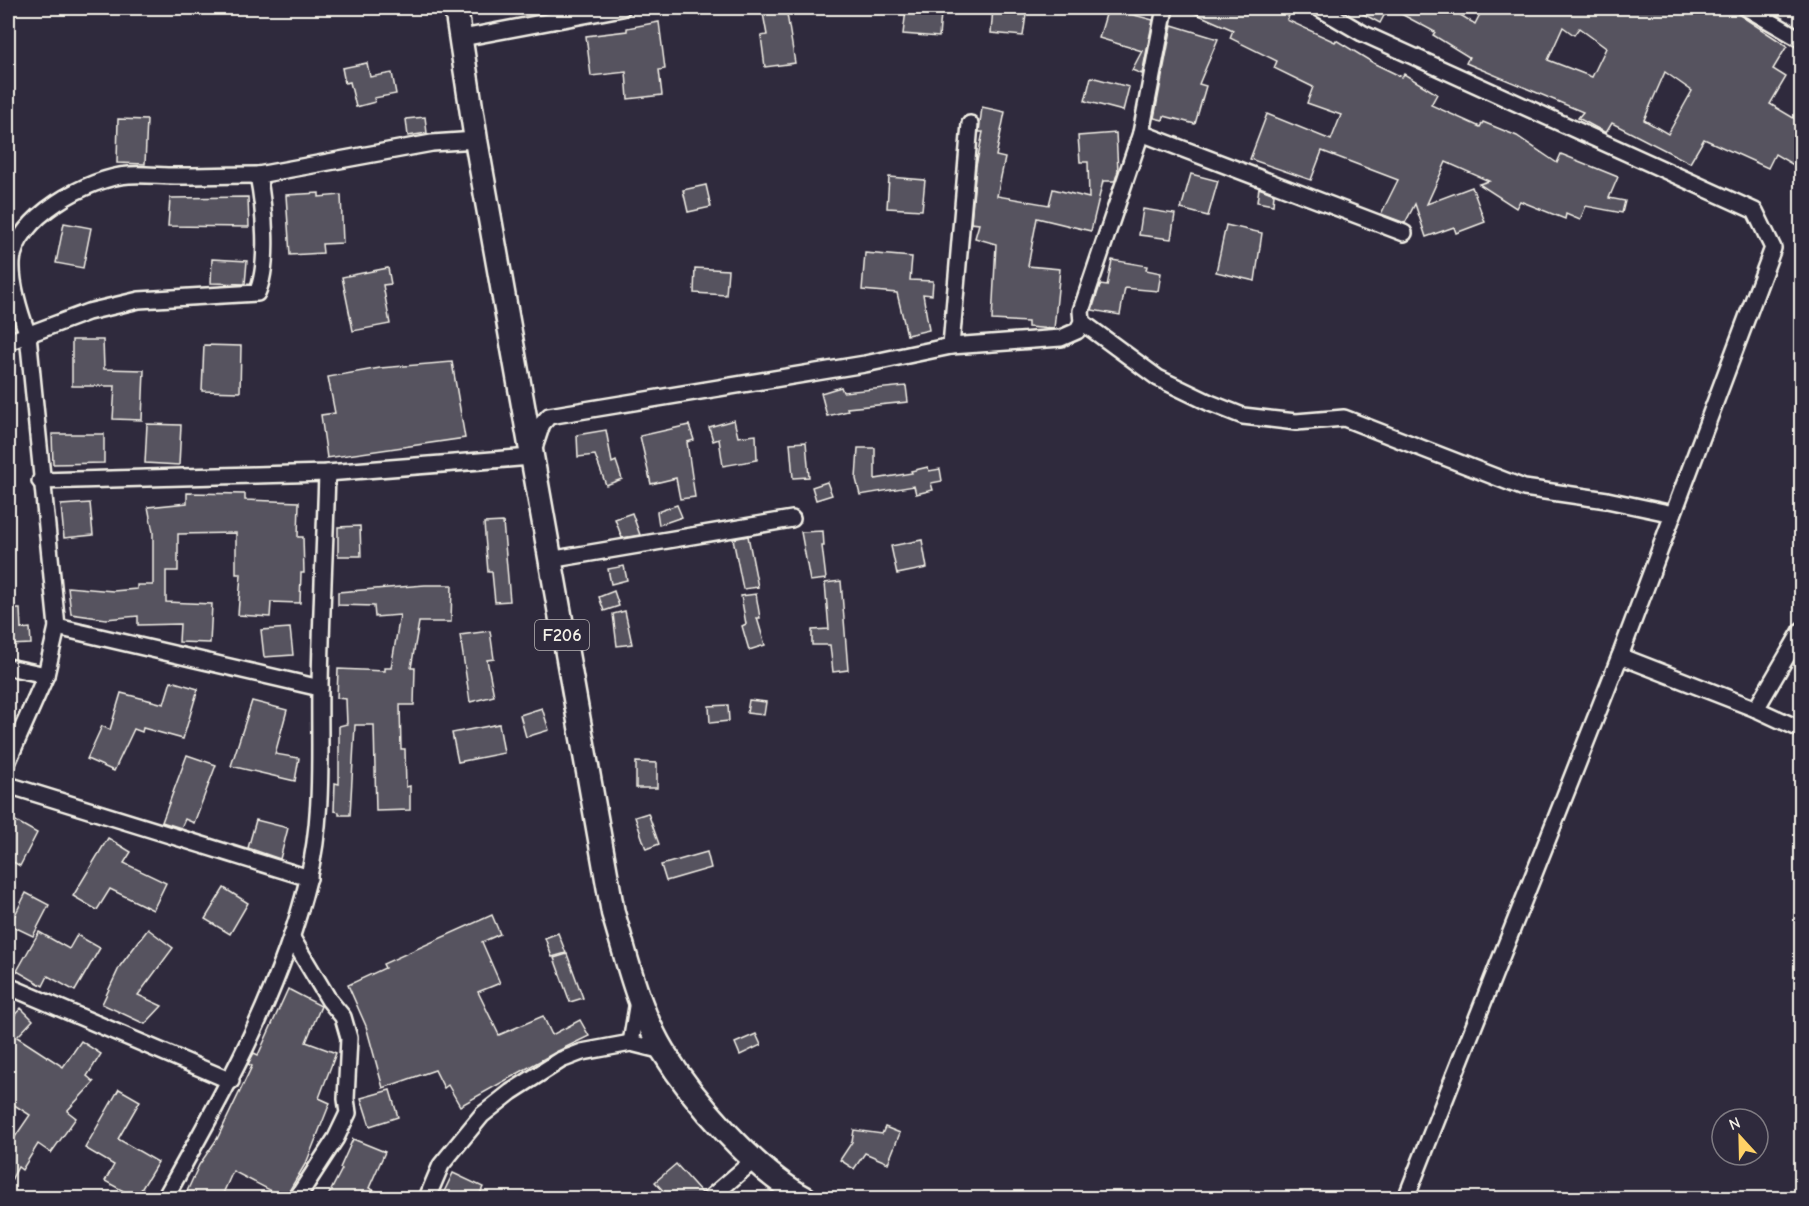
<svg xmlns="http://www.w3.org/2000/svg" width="1809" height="1206" viewBox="0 0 1809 1206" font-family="'Comic Neue',sans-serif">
  <rect width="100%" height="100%" fill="#2f2a3d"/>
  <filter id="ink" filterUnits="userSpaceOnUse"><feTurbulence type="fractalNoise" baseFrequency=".0167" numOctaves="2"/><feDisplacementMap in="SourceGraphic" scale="12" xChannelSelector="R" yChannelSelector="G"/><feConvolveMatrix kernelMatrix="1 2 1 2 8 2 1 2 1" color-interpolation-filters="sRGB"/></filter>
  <g filter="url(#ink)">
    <g fill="#56525f" stroke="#f4f1e8" stroke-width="1.5" fill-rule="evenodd">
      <path d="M762,8H786L795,63L765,67L761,36L767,35Z"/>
      <path d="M993,8H1027L1023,36L991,33Z"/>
      <path d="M1108,8L1153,20L1142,74L1132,70L1142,51L1099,38Z"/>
      <path d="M1183,8H1272L1289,16L1287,20L1335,42L1336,40L1375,64L1402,77L1404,74L1437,94L1431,105L1480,127L1483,122L1517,136L1557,163L1561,154L1618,177L1609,198L1625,201L1622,213L1586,206L1580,220L1566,214L1565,219L1520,201L1516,208L1479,184L1489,181L1446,162L1427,204L1472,187L1485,222L1456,233L1454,227L1426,237L1415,204L1405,223L1381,214L1398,180L1322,151L1311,180L1250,159L1267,114L1331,140L1341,115L1307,103L1313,87L1274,68L1277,61L1230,38L1233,30Z"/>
      <path d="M1352,8H1388L1380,23Z"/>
      <path d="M1390,8H1449L1475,24L1483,8H1729L1787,46L1773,69L1786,77L1770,104L1802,123V170L1775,154L1768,168L1704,139L1690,163L1612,123L1606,133L1578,118L1583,112L1466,63L1469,57L1433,35L1435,32ZM1563,27L1574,35L1579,28L1606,48L1592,77L1548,60ZM1665,72L1692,91L1668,134L1644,120Z"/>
      <path d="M906,10L941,13L939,37L903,34Z"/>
      <path d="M659,22L665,69L659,70L662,95L628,99L626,72L591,76L586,36L627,31V28Z"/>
      <path d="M1172,25L1218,39L1199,84L1206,86L1195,124L1164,116L1163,120L1154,118Z"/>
      <path d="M367,63L370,77L392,73L396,94L374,98L375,102L356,107L350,82L345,83L342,68Z"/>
      <path d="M1091,77L1129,87L1123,111L1085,101Z"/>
      <path d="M982,107L1005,112L996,156L1005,158L997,196L1049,205L1053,189L1089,198L1088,162H1080L1078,136L1116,133L1118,171L1115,181H1103L1091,231L1037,218L1028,266L1060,269L1054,329L1028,327V322L992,320L996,244L975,238L979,224L971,223L976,166L983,132H979Z"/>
      <path d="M425,117L427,133L408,136L406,119Z"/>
      <path d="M118,119L147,120L145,164L117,163Z"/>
      <path d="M1191,174L1218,181L1208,216L1181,209Z"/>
      <path d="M889,177L925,180L922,210L887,208Z"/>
      <path d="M706,185L711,207L688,212L683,190Z"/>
      <path d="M1259,188L1274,194L1273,205L1257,202Z"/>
      <path d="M319,193V197L341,195L343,243L322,244L323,253L290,255L286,195Z"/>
      <path d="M248,197L249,227L168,226L170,198Z"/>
      <path d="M1143,209L1175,214L1171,239L1139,235Z"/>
      <path d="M64,223L91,228L83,268L56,263Z"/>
      <path d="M1226,225L1262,233L1255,281L1216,272Z"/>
      <path d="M865,253L912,257L910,280L933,281L932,295L923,294L929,330L907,335L897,293L862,290Z"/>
      <path d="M212,259L247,261L245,284L211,283Z"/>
      <path d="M1112,260L1147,266L1146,270L1161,273L1158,291L1125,288L1120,315L1092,310L1100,285L1107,286Z"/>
      <path d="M388,268L391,284L383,285L390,324L353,331L342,277Z"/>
      <path d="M695,268L728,270L726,295L694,293Z"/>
      <path d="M72,340H103L104,369L144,370L142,420L113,419L115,386H72Z"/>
      <path d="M204,345L241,346L240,392L202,391Z"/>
      <path d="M452,362L465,438L327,458L321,415L335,413L328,377L380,368Z"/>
      <path d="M906,386L908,402L847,408L848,411L827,416L821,393L841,387L843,392Z"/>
      <path d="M734,420L738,437L756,435L757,460L723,466L719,439L713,441L709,427Z"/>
      <path d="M147,424L181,425L179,465L145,463Z"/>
      <path d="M689,425L694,440L687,442L695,497L680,499L676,478L651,484L640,436Z"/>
      <path d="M606,430L612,463L616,461L622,479L606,485L595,455L578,457L577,435Z"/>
      <path d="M52,434H104V463L53,464Z"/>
      <path d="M806,442L809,477L793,478L790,443Z"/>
      <path d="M858,448H875V479L912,473L911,471L928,467L929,471L940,469L942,481L931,483L933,490L916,494L914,486L860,495L856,479Z"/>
      <path d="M827,482L832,495L816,500L812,487Z"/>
      <path d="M187,493L245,494V500L299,502L298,537H303L304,573H301L300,603L271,602L270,617L238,615L241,574H236V533L178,534V571H166V602L212,604L210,643L179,642L180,624L138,625V616L106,619L71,614L68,587L113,591L137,589V585H153V532L148,507L187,503Z"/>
      <path d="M90,503L93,535L64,538L61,505Z"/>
      <path d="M677,505L682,517L659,525L657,512Z"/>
      <path d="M632,513L640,535L622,538L615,519Z"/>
      <path d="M503,522L510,601L495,602L492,572H488L484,523Z"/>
      <path d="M360,526L361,556H338V527Z"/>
      <path d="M823,531L824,546H822L826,579L810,581L801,532Z"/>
      <path d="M748,536L758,587L743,589L733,539Z"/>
      <path d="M922,540L927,568L897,574L891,546Z"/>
      <path d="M624,566L627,580L611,584L608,569Z"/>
      <path d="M841,581L848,670L833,672L830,645H812V630L829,629L825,583Z"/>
      <path d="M425,585H452L451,622H419L411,668H415L414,705H400L401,749H405L406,787L410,786V810L376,811L374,725H355L350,815H339V812L334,811L335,783L339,784V726L347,724L346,699L337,698L338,669L385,671V668H391L400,615L375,617L374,606L338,605V592Z"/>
      <path d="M614,591L619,606L604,611L599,597Z"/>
      <path d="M756,594L760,618H757L765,645L749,650L742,626L746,624L741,596Z"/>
      <path d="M8,609H20L21,629L30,628L31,644L8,645Z"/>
      <path d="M625,611L632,644L617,646L613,614Z"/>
      <path d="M290,628L293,655L264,657L261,630Z"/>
      <path d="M490,631L494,659L487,660L494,696L470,702L460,635Z"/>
      <path d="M171,681L198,689L183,739L143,728L142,732L134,729L114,771L87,759L102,726L110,730L121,693L164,704Z"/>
      <path d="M749,700L766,702L764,715L747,713Z"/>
      <path d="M252,701L287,710L275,754L299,758L295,781L231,766Z"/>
      <path d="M728,705L729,721L710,723L709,706Z"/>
      <path d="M542,708L549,730L526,737L520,715Z"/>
      <path d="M499,724L504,753L458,762L452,733Z"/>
      <path d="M187,755L216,765L194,823L185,819L181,828L162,822Z"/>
      <path d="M636,762L657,763V788H636Z"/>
      <path d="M648,813L659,844L646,849L635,817Z"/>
      <path d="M12,819L37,833L20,866L8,859V827Z"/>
      <path d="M256,820L288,828L280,859L248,848Z"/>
      <path d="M108,838L131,852L124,863L166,883L153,910L110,889L97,910L73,896Z"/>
      <path d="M707,852L711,868L666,881L661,865Z"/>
      <path d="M224,888L248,903L230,934L205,919Z"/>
      <path d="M26,893L49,905L33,936L10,925Z"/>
      <path d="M492,915L500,934L482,942L500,983L478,992L499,1035L543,1016L552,1035L580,1020L589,1036L556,1052L460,1106L448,1085L444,1088L435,1070L383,1088L366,1026L348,985L385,968L383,964Z"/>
      <path d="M148,929L173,948L138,995L162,1006L145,1024L102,1004L120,966Z"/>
      <path d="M39,932L69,949L77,935L100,948L75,991L48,976L43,986L17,971Z"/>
      <path d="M558,933L566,953L552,957L545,938Z"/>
      <path d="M567,954L583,998L570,1002L554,958Z"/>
      <path d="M288,989L321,1006L306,1042L336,1053L319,1098L330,1103L307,1161L285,1198L233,1171L221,1198H184L199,1165L217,1139L252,1066L248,1064L254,1053L258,1055Z"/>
      <path d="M21,1008L33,1020L17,1037L63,1067L81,1041L101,1054L87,1076L94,1082L67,1111L76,1118L51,1153L38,1144L22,1170L18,1167L8,1186V1132L15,1137L30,1115L8,1101V1022Z"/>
      <path d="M756,1034L761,1045L740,1055L735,1043Z"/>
      <path d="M119,1089L140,1101L118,1139L158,1162L136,1198L105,1181L114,1165L85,1148Z"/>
      <path d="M390,1090L398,1117L370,1126L361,1098Z"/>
      <path d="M885,1127L900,1133L888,1163L865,1153L854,1169L840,1160L852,1142L854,1130L882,1134Z"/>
      <path d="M353,1139L385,1152L369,1188L390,1198H327L342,1169L340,1168Z"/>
      <path d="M676,1164L702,1193L700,1198H670L655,1182Z"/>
      <path d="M453,1173L483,1187L478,1198H441Z"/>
    </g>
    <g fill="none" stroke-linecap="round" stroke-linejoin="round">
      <defs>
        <g id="minor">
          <path d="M1319,8L1362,33L1755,211L1773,248L1620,656L1406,1198"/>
          <path d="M1747,8L1802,40"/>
          <path d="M462,38L622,8"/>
          <path d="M1141,133L1404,233"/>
          <path d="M1082,322L1158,378L1210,403L1243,416L1296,422L1344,418L1524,488L1607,500L1673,514"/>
          <path d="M8,342L88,312L139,300L257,293C270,265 264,206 258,175L432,143L476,140"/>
          <path d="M951,346L970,124"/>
          <path d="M40,481L327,473L531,457L542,424L549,416L865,364L951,346L1061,338L1077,331L1082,322L1081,311L1141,133L1165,8"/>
          <path d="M549,560L792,519"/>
          <path d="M57,627L320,688"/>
          <path d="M1620,656L1756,709L1802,730"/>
          <path d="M8,667L46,675"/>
          <path d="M1756,709L1802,630"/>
          <path d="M8,761L46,675L57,627L28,335C20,313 11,286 12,263C14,218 90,177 129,175C145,174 160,176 175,176C203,176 231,175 258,175"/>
          <path d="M8,785L309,878"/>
          <path d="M292,938L329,1000L343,1017L349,1038L346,1099L348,1113L336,1138L297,1198"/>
          <path d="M8,986L231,1081"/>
          <path d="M631,1043L638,1001"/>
          <path d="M165,1198C222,1097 280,994 308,880C324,814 319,753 320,686C321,615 325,544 327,473"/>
          <path d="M427,1198L441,1165L482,1115L511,1092L561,1060L582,1052L631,1043L663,1051"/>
          <path d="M710,1198L753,1161"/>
        </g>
        <path id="primary" d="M456,8L476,140L613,913C627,959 638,1009 663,1051C693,1100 755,1171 805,1198"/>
      </defs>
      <use href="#minor" stroke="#f4f1e8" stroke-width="20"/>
      <use href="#primary" stroke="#f4f1e8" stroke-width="27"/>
      <use href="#minor" stroke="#2f2a3d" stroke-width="15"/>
      <use href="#primary" stroke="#2f2a3d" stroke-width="22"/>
    </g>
  </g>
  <g text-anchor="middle" stroke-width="4.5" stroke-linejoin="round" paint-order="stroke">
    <rect fill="#2f2a3d" stroke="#b9b5b5" stroke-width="1.5" x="535" y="620" width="54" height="30" rx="4.5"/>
    <g font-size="18" font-weight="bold" fill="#f4f1e8">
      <text x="562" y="641">F206</text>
    </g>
  </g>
  <rect width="1809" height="1206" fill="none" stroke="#2f2a3d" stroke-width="30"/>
  <rect x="15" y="15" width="1779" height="1176" fill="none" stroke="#f4f1e8" stroke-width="2" filter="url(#ink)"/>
  <g transform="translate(1740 1137) rotate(338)"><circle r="28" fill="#2f2a3d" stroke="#7e7a81" stroke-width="1.5"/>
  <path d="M0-4.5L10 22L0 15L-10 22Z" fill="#ffd166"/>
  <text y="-9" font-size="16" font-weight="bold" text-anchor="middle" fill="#f4f1e8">N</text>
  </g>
</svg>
